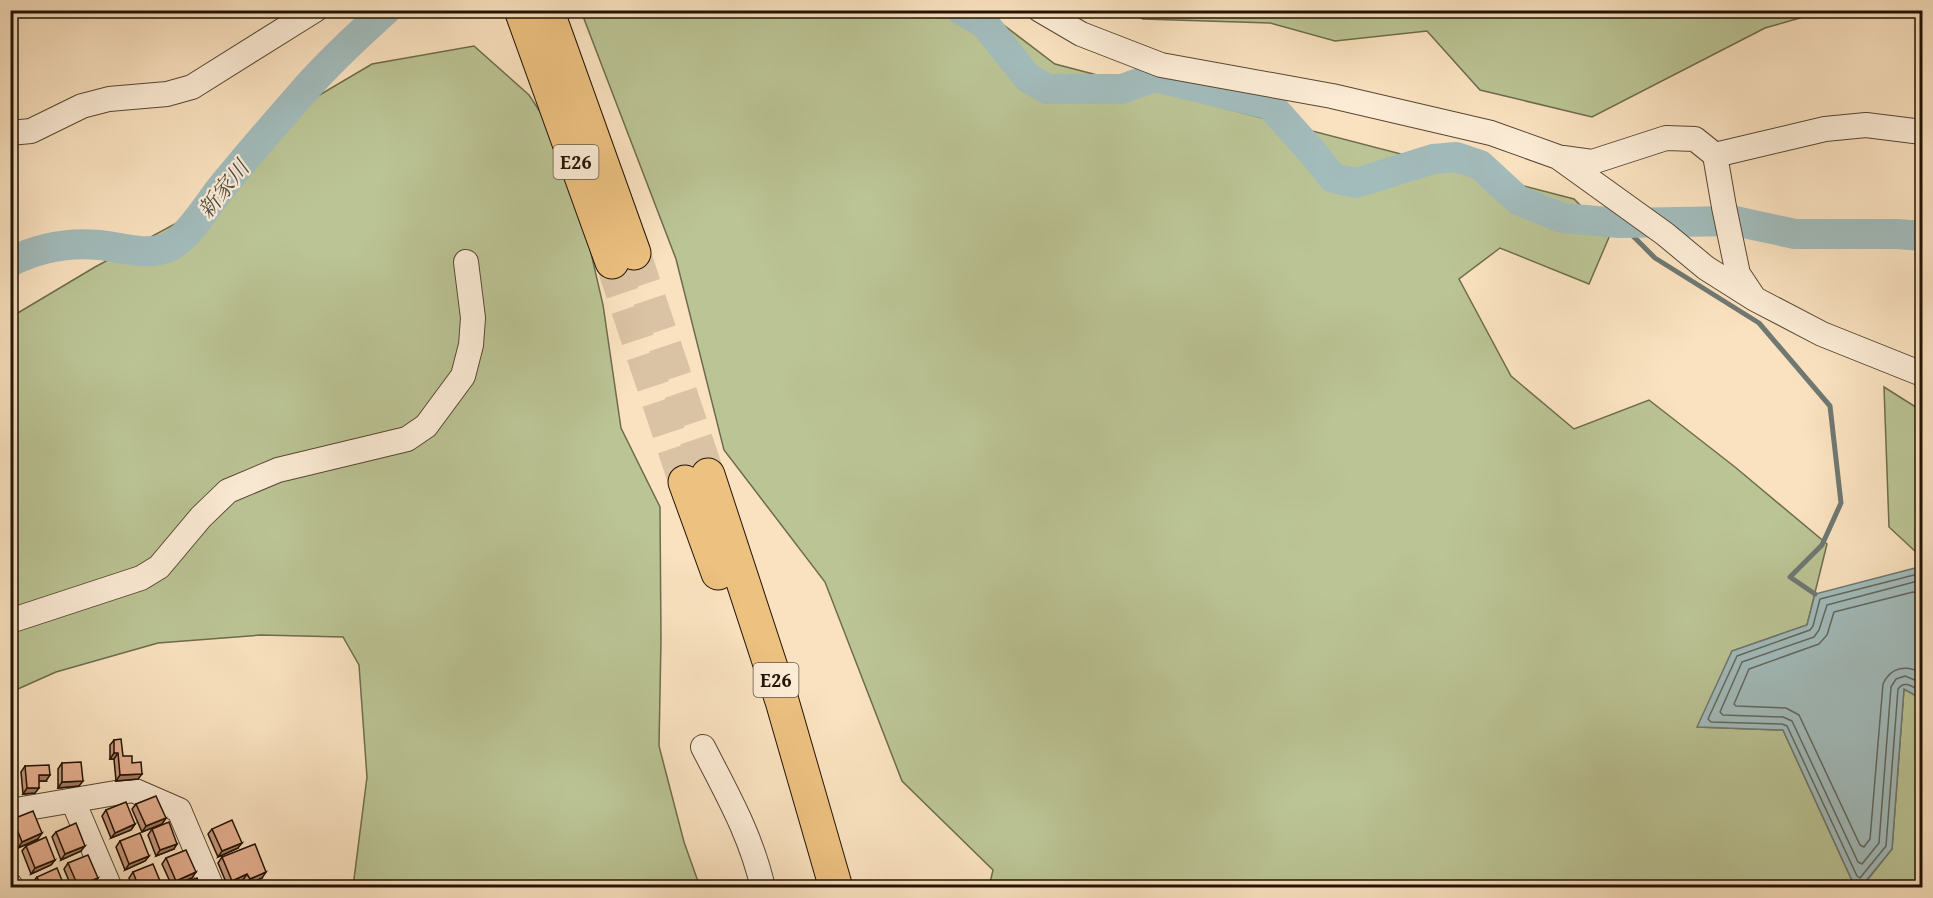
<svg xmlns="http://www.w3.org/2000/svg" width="1933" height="898" viewBox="0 0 1933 898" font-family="'Gentium Book Plus','Noto Serif JP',serif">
  <rect width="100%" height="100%" fill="#fae2c0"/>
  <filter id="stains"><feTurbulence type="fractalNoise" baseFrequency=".00333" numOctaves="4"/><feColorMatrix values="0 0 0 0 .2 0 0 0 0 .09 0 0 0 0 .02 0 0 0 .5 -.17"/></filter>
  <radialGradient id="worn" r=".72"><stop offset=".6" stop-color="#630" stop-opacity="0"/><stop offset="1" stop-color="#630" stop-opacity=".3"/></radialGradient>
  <g fill="#bbc495" stroke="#6e6c4c" stroke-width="1.5">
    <path d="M581,11H985L1055,64L1574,199L1610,235L1589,284L1500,248L1459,279L1511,376L1574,429L1649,400L1735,467L1827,544L1807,625L1732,651L1698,727L1783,730L1855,887H989L993,870L902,781L825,582L724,450L676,259Z"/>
    <path d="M1129,11H1825L1765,28L1592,117L1480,90L1427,31L1335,41L1270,23L1143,19Z"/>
    <path d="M474,46L529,95L568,154L603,305L621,428L660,507L661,640L659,746L684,842L700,887H353L367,777L359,665L343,637L261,635L158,643L56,672L11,692V317L95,267L212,204L265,127L372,64Z"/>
    <path d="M1884,387L1922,411V585L1917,553L1889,527Z"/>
    <path d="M1904,689L1922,699V887L1861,888L1892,849Z"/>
  </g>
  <path fill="#a2bcbc" stroke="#6f7872" stroke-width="1.5" d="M1919,567L1922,585V699L1904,689L1892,849L1861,887H1855L1783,730L1697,727L1732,651L1807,625L1815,594Z"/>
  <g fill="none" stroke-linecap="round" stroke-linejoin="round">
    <g stroke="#626860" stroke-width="1.5">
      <path d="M1922,576L1914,575L1820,599L1813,626L1810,630L1737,656L1708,719L1711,722L1782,724L1787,726L1857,876L1860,878L1886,846L1898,689C1905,679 1914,688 1922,692"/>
      <path d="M1922,584L1914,582L1827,605L1819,630L1814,637L1742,662L1720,712L1723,715L1783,717L1792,721L1858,862L1862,864L1879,843L1891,687L1896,679L1905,676L1922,683"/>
      <path d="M1922,593L1913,592L1834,612L1827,635L1819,644L1749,669L1734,704L1736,706L1786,708L1799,715L1860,845L1864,847L1870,839L1883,684C1891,666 1907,665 1922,673"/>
    </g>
    <path stroke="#6f7872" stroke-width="5" d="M1620,223L1655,258L1759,323L1830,406L1841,503L1822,545L1790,577L1815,594"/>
    <g stroke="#a2bcbc" stroke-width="30">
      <path d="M961,10L984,23L1028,78L1047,89H1122L1155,77L1270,105L1313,153L1333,178L1356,183L1433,159L1456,157L1480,165L1518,200L1562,218L1620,223L1735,221L1795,234H1897L1922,236"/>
      <path d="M10,262C38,248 68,242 99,245C121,247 145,256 167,248C186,241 208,204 221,188C247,156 274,125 301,94C327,64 357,36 386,10"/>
    </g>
    <g stroke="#dac3a4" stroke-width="33" stroke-dasharray="33 16" stroke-linecap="butt">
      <path d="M634,253L708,475"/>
      <path d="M612,262L685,482"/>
    </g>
    <defs>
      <g id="minor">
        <path d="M1040,10L1081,34L1161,65L1332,96L1491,133L1558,157L1665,234L1706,268L1755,299L1822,334L1922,374"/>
        <path d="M10,133L31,131L82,106L109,99L167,94L192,87L315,10"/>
        <path d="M1715,155L1825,129L1866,125L1922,132"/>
        <path d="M1563,158L1592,162L1666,138L1695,139L1715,155L1724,207L1738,274L1752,295"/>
        <path d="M10,621L141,578L159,567L201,517L228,491L278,470L407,439L426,426L463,376L471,345L473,318L466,262"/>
        <path d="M703,747C727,794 751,835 763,888"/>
        <path d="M73,801L110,888"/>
        <path d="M10,811L133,790L179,810L212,888"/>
        <path d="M10,885L12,888"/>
      </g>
      <g id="highway">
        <path d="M521,10L612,262"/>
        <path d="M547,10L634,253"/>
        <path d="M708,475L782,701L836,888"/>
        <path d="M685,482L718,573"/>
      </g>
    </defs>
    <use href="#minor" stroke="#584732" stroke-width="26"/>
    <use href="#highway" stroke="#221303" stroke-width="35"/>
    <use href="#minor" stroke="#fcecd6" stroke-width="24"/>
    <use href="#highway" stroke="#edc180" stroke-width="33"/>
  </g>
  <g fill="#c6977d" stroke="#221303" stroke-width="1.5">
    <path d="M114,740L123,756L132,763L138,779L116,781L114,759H110V745Z"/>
    <path d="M62,763L79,786L58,788V769Z"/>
    <path d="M25,766L46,781H39L35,793L23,794L21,772Z"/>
    <path d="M136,804L166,818L162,824L142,832L132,809Z"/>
    <path d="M106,810L135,824L131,830L111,838L102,816Z"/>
    <path d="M13,819L38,839L18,848L10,829V823Z"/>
    <path d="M152,829L174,849L156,856L148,835Z"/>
    <path d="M212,829L238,848L218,857L208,834Z"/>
    <path d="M56,832L81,851L61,860L52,837Z"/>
    <path d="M120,841L149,856L145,861L125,870L116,847Z"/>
    <path d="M26,846L55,860L51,865L31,874L22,851Z"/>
    <path d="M222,857L262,878L246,885L243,880L228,887L218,863Z"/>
    <path d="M166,858L192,878L172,886L162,864Z"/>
    <path d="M68,863L94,883L84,888H72L64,869Z"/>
    <path d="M133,872L161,888H133L129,878Z"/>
    <path d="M37,877L65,888H35L33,882Z"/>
  </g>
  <g fill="#a17b66" stroke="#221303" stroke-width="1.5">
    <path d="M114,753H118L114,759H110Z"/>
    <path d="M142,774L138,779L116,781L120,775Z"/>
    <path d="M39,775H50L46,781H35Z"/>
    <path d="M83,781L79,786L58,788L62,782Z"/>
    <path d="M27,788H39L35,793L23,794Z"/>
    <path d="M13,789H17L13,795L10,796V793Z"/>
    <path d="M166,818L162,824L142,832L146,826Z"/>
    <path d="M135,824L131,830L111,838L115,833Z"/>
    <path d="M42,833L38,839L18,848L22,842Z"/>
    <path d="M242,843L238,848L218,857L222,851Z"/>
    <path d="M177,844L174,849L156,856L160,850Z"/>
    <path d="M85,846L81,851L61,860L65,854Z"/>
    <path d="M149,856L145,861L125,870L129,864Z"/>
    <path d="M55,860L51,865L31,874L35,868Z"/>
    <path d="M196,872L192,878L172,886L176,881Z"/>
    <path d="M266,872L262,878L246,885L250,879Z"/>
    <path d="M247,874L243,880L228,887L232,881Z"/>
    <path d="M98,878L94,883L84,888H77L78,886Z"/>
  </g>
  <g fill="#e6b091" stroke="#221303" stroke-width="1.5">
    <path d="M121,739L123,756H132V763L141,762L142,774L120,775L118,753H114V740Z"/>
    <path d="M81,762L83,781L62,782V763Z"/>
    <path d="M49,765L50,775H39V788H27L25,766Z"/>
    <path d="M11,772L12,782H16L17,789H13V792L10,793V773Z"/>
    <path d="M156,796L166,818L146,826L136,804Z"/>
    <path d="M126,802L135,824L115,833L106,810Z"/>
    <path d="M33,811L42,833L22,842L13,819Z"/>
    <path d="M232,820L242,843L222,851L212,829Z"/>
    <path d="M169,822L177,844L160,850L152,829Z"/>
    <path d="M76,823L85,846L65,854L56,832Z"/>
    <path d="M140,833L149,856L129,864L120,841Z"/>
    <path d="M46,837L55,860L35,868L26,846Z"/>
    <path d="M255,844L266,872L250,879L247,874L232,881L222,857Z"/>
    <path d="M186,850L196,872L176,881L166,858Z"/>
    <path d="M88,855L98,878L78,886L68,863Z"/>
    <path d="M153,864L162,886L159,888H139L133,872Z"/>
    <path d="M57,868L65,888H42L37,877Z"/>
    <path d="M197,878L201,888H177V886Z"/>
  </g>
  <g text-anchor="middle" stroke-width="4.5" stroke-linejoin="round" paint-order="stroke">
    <g fill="#fcecd6" stroke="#635442" stroke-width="1.5">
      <rect x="553.5" y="145" width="45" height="34" rx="4.5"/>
      <rect x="753.5" y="663" width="45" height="34" rx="4.5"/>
    </g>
    <g font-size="20" font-weight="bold" fill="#221303">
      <text x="576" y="169">E26</text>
      <text x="776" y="687">E26</text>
    </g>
    <g font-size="22" font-style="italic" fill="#4f4e44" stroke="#fcecd6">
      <text transform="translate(223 189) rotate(-51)" y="8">新家川</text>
    </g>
  </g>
  <rect width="1933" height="898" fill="none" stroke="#fae2c0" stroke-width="36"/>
  <rect x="12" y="12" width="1909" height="874" fill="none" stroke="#221303" stroke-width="3"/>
  <rect x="18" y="18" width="1897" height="862" fill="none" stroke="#221303" stroke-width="1.5"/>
  <rect width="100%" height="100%" filter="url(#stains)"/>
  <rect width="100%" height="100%" fill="url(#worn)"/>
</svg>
